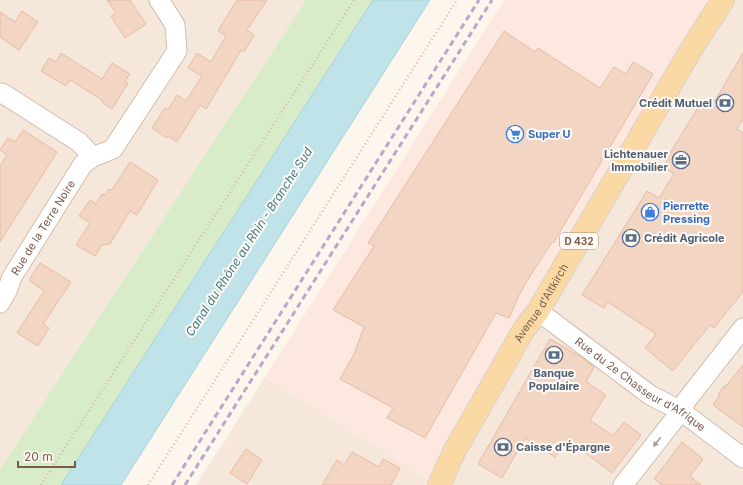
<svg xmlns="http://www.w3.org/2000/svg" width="743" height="485" viewBox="0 0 743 485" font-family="Inter,sans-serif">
  <rect width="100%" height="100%" fill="#fdf6ec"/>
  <g fill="#f5e8da">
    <path d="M0,0H306L0,469Z"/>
    <path d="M736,0H743V485H196L265,377L429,480Z"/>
  </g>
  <path fill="#fde8e0" d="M504,0H736L429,480L265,377Z"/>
  <path fill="#d8ecc9" d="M306,0H373L62,485H0V469Z"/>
  <path fill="#bfe3e8" stroke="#a5d3da" d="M373,0H430L121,485H61Z"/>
  <g fill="#f3d5c3" stroke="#e6bba3">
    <path d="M107,0H130L146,24L125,38L111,16L116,13Z"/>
    <path d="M237,0H267L247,30L254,35L244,52L241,50L206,109L200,105L177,142L168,136L167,138L152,128L165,108L168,110L177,95L186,101L202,76L188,68L197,53L211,62L226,36L218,31Z"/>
    <path d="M22,11L38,22L19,50L0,37V12L15,22Z"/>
    <path d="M504,31L535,52L538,48L600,88L614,67L626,74L633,62L653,74L554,242H552L527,281L519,295L509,318L496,313L425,438L387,418L393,408L340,379L354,354L364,327L333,310L374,246L368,243Z"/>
    <path d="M61,53L102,79L112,63L130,74L125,81L128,83L112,109L103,103L102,100L70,80L66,86L41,71L49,58L56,62Z"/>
    <path d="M743,53V119L737,129L743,133V292L714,328L710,325L673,371L645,348L656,334L608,302L604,308L582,295L647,191L659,198L674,174L663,167L668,159L667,158L699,106L703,109L710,98L715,101Z"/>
    <path d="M23,130L57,152L0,242V166L7,155L0,150L8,138L15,142Z"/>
    <path d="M130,162L158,180L137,215L130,211L110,244L102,245L95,256L76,245L90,223L79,216L90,200L96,204L102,194L105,195L109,189L112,190Z"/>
    <path d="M40,263L71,282L43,324L49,328L38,346L17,333L44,291L29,280Z"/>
    <path d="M550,339L581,357L594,367L586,382L606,395L590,420L613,436L624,422L641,435L612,473L575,445L573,448L565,442L555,457L525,438L502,478L478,464Z"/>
    <path d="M743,365V427L713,405L719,396V393L724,386H726Z"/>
    <path d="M682,442L703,459L690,476L701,485H662L654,479Z"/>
    <path d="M246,449L262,460L247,484L230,473Z"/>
    <path d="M352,452L379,467L383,459L400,468L391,485H322L337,460L344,465Z"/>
  </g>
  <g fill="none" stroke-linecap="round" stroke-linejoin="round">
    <defs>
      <g id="street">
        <path d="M0,94L2,93L79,142L93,157"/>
        <path id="s1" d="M0,303L7,291L12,277L83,164L93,157L113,149L177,51L175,25L159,0"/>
        <path id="s2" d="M538,311L650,395L681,411L743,458"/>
        <path d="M623,485L681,411L686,401L743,328"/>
      </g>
      <g id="primary">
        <path id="s3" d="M439,485L454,452L523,331L538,311L692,48L723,0"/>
      </g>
    </defs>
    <use href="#street" stroke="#d1beb0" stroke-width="21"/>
    <use href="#primary" stroke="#dad1cd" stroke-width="24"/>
    <g stroke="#d9b8a5" stroke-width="2.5" stroke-dasharray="1 3" stroke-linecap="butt">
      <path d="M41,485L354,0"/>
      <path d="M148,485L457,0"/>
    </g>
    <use href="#street" stroke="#fff" stroke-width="19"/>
    <use href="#primary" stroke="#fbd9a5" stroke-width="22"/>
    <g stroke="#b9a8c9" stroke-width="3" stroke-dasharray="6 4" stroke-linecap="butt">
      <path d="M172,485L479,0"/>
      <path d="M185,485L492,0"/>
    </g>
  </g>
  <defs><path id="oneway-solid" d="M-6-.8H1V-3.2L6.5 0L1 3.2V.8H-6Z"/></defs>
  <use fill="#af9d94" href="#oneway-solid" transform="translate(657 442) rotate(128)"/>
  <defs>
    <symbol id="bank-ring" viewBox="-11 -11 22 22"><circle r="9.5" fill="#fffaf3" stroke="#5c6f8a" stroke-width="1.5"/><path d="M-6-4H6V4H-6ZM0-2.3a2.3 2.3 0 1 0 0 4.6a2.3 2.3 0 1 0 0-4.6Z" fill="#5c6f8a"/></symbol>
    <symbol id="supermarket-ring" viewBox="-11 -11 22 22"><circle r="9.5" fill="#fffaf3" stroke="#3f7fe0" stroke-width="1.5"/><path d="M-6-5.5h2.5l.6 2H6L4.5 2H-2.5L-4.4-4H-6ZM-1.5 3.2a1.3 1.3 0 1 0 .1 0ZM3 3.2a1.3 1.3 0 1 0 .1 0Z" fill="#3f7fe0"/></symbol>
    <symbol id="office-ring" viewBox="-11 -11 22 22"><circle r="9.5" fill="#fffaf3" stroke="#5c6f8a" stroke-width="1.5"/><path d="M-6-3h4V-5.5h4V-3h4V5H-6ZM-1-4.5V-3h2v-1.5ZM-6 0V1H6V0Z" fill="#5c6f8a"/></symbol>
    <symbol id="shop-ring" viewBox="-11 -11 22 22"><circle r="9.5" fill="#fffaf3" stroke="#3f7fe0" stroke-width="1.5"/><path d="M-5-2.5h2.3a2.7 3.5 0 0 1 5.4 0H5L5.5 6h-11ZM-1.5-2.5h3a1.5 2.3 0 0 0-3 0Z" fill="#3f7fe0"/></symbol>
  </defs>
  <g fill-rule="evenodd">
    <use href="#bank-ring" x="715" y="93" width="20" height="20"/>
    <use href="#supermarket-ring" x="505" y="124" width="20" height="20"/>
    <use href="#office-ring" x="671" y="150" width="20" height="20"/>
    <use href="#shop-ring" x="640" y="202" width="20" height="20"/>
    <use href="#bank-ring" x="621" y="228" width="20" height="20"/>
    <use href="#bank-ring" x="544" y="345" width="20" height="20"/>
    <use href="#bank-ring" x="493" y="437" width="20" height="20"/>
  </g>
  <g text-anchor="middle" stroke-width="4" stroke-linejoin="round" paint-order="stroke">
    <rect fill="#fffaf3" stroke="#a28b7f" stroke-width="1" x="560" y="233" width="38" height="16" rx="3"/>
    <g font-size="10" font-weight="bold" fill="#7a5c4d">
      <text x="579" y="245">D 432</text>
    </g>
    <g font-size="11" font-weight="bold" fill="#4e5e75" stroke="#fffaf3" text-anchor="end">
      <text x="712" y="107">Crédit Mutuel</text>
      <text x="668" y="158">Lichtenauer<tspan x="668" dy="13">Immobilier</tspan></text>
      <text x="644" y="242" text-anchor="start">Crédit Agricole</text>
      <text x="554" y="377" text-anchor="middle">Banque<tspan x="554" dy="13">Populaire</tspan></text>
      <text x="516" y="451" text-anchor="start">Caisse d'Épargne</text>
    </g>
    <g font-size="11" font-weight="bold" fill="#366cbe" stroke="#fffaf3" text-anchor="start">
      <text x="528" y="138">Super U</text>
      <text x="663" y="210">Pierrette<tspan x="663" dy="13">Pressing</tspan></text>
    </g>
    <g font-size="11" fill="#7a5c4d" stroke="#fffaf3">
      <text dy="4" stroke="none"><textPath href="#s1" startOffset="87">Rue de la Terre Noire</textPath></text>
      <text dy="4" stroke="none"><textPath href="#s3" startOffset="209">Avenue d'Altkirch</textPath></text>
      <text dy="4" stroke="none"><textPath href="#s2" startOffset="126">Rue du 2e Chasseur d'Afrique</textPath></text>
    </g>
    <g font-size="12" font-style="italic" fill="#437c86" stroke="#fffaf3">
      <text transform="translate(249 242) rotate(-57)" y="4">Canal du Rhône au Rhin - Branche Sud</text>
    </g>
  </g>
  <path d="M18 461v6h57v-6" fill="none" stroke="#7a5c4d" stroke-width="2"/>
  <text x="24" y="461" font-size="12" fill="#7a5c4d" stroke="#fffaf3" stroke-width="3" paint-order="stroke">20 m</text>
</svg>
